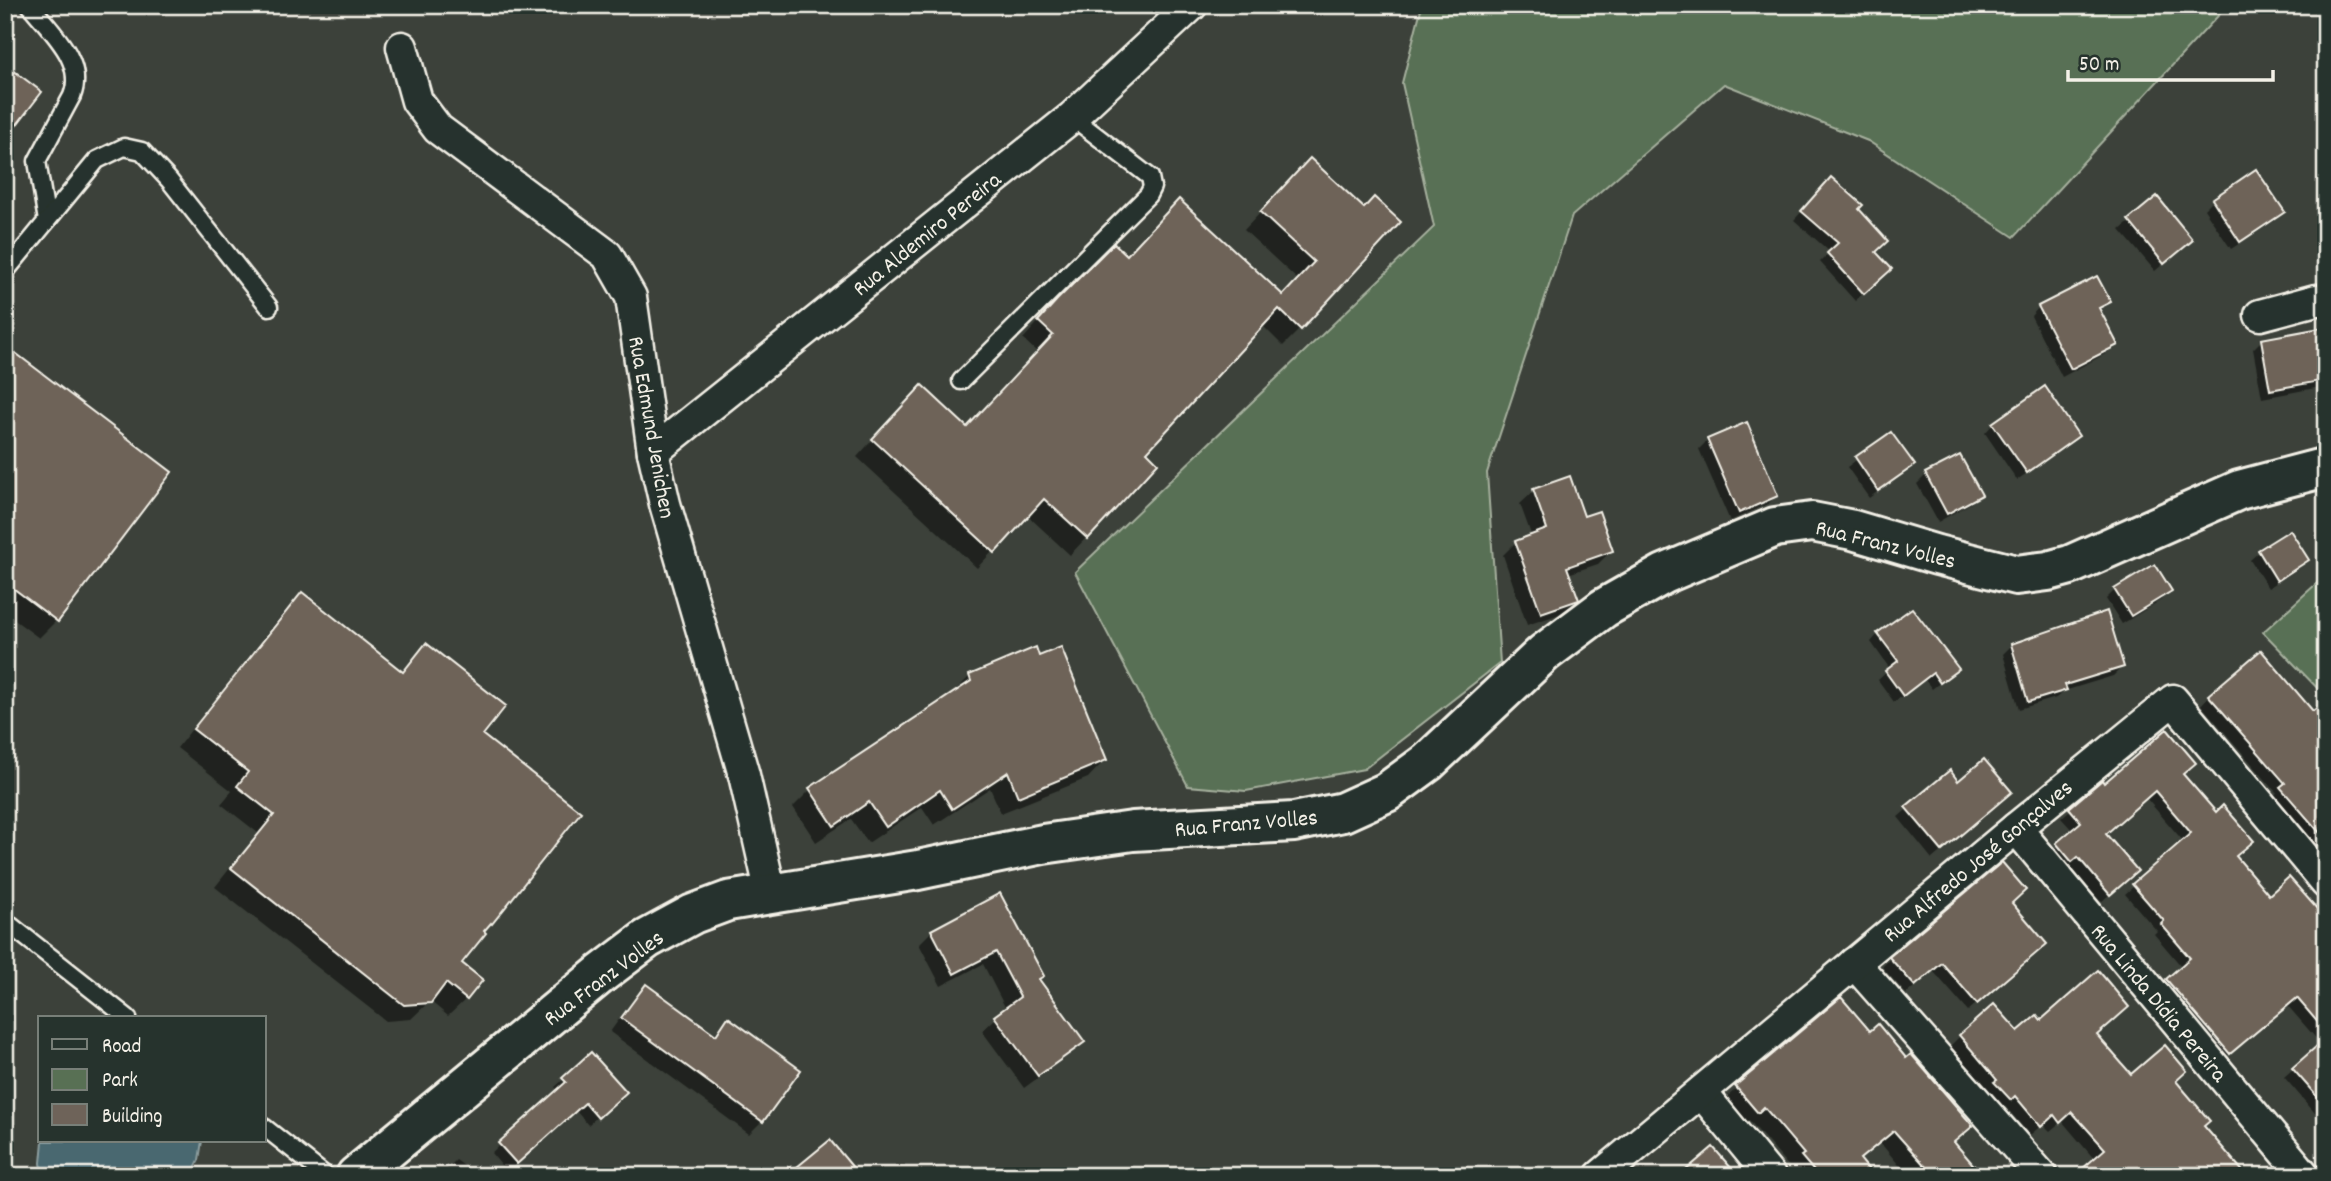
<svg xmlns="http://www.w3.org/2000/svg" width="2331" height="1181" viewBox="0 0 2331 1181" font-family="Dekko,sans-serif">
  <rect width="100%" height="100%" fill="#3c413a"/>
  <filter id="ink" filterUnits="userSpaceOnUse"><feTurbulence type="fractalNoise" baseFrequency=".0143" numOctaves="2"/><feDisplacementMap in="SourceGraphic" scale="14" xChannelSelector="R" yChannelSelector="G"/><feConvolveMatrix kernelMatrix="1 2 1 2 8 2 1 2 1" color-interpolation-filters="sRGB"/></filter>
  <g filter="url(#ink)">
    <g fill="#587054" stroke="#a6b09e" stroke-width="2">
      <path d="M1422,5H2228L2014,237L1868,141L1724,84L1572,216L1487,473L1500,663L1364,769L1246,791L1188,786L1075,572L1434,227L1402,83Z"/>
      <path d="M2326,575V697L2263,632Z"/>
    </g>
    <path fill="#49676f" stroke="#8d9e9f" stroke-width="2" d="M43,1141H202L199,1160L191,1176H43L41,1163Z"/>
    <g fill="#0007">
      <path d="M2256,171L2283,212L2274,221L2231,249L2204,209L2213,200Z"/>
      <path d="M1294,177L1364,210L1300,329L1283,346L1262,325L1144,452L1156,463L1070,555L1027,515L977,568L857,457L905,404L967,429L1038,353L1023,339L1041,319L1127,257L1282,297L1298,280L1244,230Z"/>
      <path d="M1823,188L1856,209L1874,252L1881,277L1855,301L1820,262L1830,252L1794,220Z"/>
      <path d="M2157,199L2182,248L2155,271L2120,230Z"/>
      <path d="M2108,302L2099,311L2116,345L2107,353L2062,377L2031,316L2039,307Z"/>
      <path d="M2326,328V386L2262,398L2253,349L2261,341Z"/>
      <path d="M5,347L170,472L56,621L39,638L5,613Z"/>
      <path d="M1993,424L2077,436L2068,445L2017,480L1985,433Z"/>
      <path d="M1891,434L1913,465L1869,498L1847,467Z"/>
      <path d="M1708,440L1776,496L1768,504L1730,521L1699,449Z"/>
      <path d="M1959,457L1979,495L1971,503L1938,522L1917,484L1926,475Z"/>
      <path d="M1569,478L1583,518L1611,551L1598,564L1568,574L1577,599L1563,613L1527,625L1503,555L1516,542L1532,537L1520,504L1534,491Z"/>
      <path d="M2290,533L2307,560L2298,569L2268,588L2250,560L2259,552Z"/>
      <path d="M2154,566L2169,591L2161,600L2122,624L2106,599L2115,590Z"/>
      <path d="M302,594L401,672L426,646L481,735L491,923L459,963L466,999L448,1016L430,1001L411,1019L386,1021L215,887L258,833L221,804L232,791L177,748L284,612Z"/>
      <path d="M1878,634L1957,669L1932,689L1925,680L1894,702L1878,680L1890,669L1871,642Z"/>
      <path d="M2012,645L2122,667L2113,676L2064,691L2056,698L2019,709L2003,654Z"/>
      <path d="M1038,658L1105,760L1088,778L1001,813L990,788L934,825L922,807L868,843L851,819L816,842L793,807L811,789L952,694L970,676Z"/>
      <path d="M2209,696L2313,713L2326,708V861L2272,797L2277,793L2201,705Z"/>
      <path d="M1949,773L1958,783L2001,801L1932,859L1898,817Z"/>
      <path d="M2181,775L2234,857L2268,898L2326,922V1126L2284,1077L2321,1044L2287,1005L2221,1061L2158,989L2182,967L2154,934L2157,931L2125,894L2184,842L2146,798L2104,834L2127,879L2101,902L2068,865L2063,869L2049,853L2073,831L2061,818L2102,783L2104,785Z"/>
      <path d="M1000,895L1042,976L1038,980L1082,1042L1069,1055L1024,1088L982,1031L1006,1009L983,964L941,986L919,944L932,931Z"/>
      <path d="M2010,904L2036,952L1968,1011L1933,971L1906,994L1882,967L1891,958Z"/>
      <path d="M646,987L713,1035L729,1020L762,1121L749,1134L610,1032L633,1000Z"/>
      <path d="M1841,1000L1870,1034L1906,1060L1971,1126L1953,1144L1981,1176H1908L1883,1146L1878,1144L1859,1161L1872,1176H1792L1789,1171L1791,1169L1749,1120L1743,1126L1722,1101Z"/>
      <path d="M2041,1023L2095,1035L2131,1077L2185,1071L2095,1160L2062,1121L2050,1131L2043,1124L2030,1135L2004,1105L2000,1109L1986,1093L1988,1090L1950,1046L1960,1036L2018,1034Z"/>
      <path d="M564,1079L616,1100L588,1125L576,1111L507,1172L491,1153L558,1091L555,1087Z"/>
      <path d="M456,1160L478,1176H440Z"/>
    </g>
    <g fill="#6e6359" stroke="#f4f1e8" stroke-width="2">
      <path d="M5,64L42,92L5,140Z"/>
      <path d="M1310,158L1364,208L1374,197L1401,222L1301,330L1279,309L1147,452L1158,463L1088,539L1044,499L995,553L872,439L922,385L967,427L1053,335L1038,321L1057,300L1114,243L1127,255L1179,199L1283,295L1314,262L1260,212Z"/>
      <path d="M2256,169L2285,212L2240,242L2212,199Z"/>
      <path d="M1831,177L1863,205L1859,209L1888,241L1876,252L1892,269L1864,294L1827,253L1838,243L1801,211Z"/>
      <path d="M2157,196L2193,240L2164,264L2128,220Z"/>
      <path d="M2097,276L2111,302L2099,308L2118,345L2071,369L2038,306Z"/>
      <path d="M2326,327V380L2270,390L2261,339Z"/>
      <path d="M5,345L172,472L58,622L5,582Z"/>
      <path d="M2045,386L2079,436L2027,473L1992,423Z"/>
      <path d="M1747,422L1778,496L1739,513L1707,439Z"/>
      <path d="M1891,432L1915,465L1878,491L1855,457Z"/>
      <path d="M1960,455L1982,495L1947,514L1925,473Z"/>
      <path d="M1570,476L1584,516L1599,511L1613,551L1567,567L1579,600L1541,613L1515,541L1547,529L1533,489Z"/>
      <path d="M2290,530L2309,560L2277,581L2258,550Z"/>
      <path d="M2155,564L2172,591L2131,616L2114,589Z"/>
      <path d="M302,592L403,672L426,643L506,706L483,735L581,812L492,924L491,923L484,931L486,933L462,963L483,980L467,1000L446,983L431,1003L404,1005L231,868L274,815L237,786L248,772L193,729Z"/>
      <path d="M1912,608L1959,669L1940,683L1933,673L1903,696L1885,671L1898,661L1877,633Z"/>
      <path d="M2107,611L2124,667L2065,685L2067,690L2028,702L2011,644Z"/>
      <path d="M1036,647L1039,656L1061,647L1107,760L1018,797L1008,772L952,809L940,790L886,827L869,802L834,826L809,788L971,681L969,675Z"/>
      <path d="M2261,650L2313,711L2326,700V840L2280,787L2285,783L2208,695Z"/>
      <path d="M2167,729L2196,763L2183,774L2216,812L2223,805L2254,841L2236,856L2269,895L2289,877L2326,919V1032L2297,998L2230,1054L2166,979L2190,958L2161,924L2164,921L2132,884L2191,833L2155,791L2106,834L2138,871L2110,895L2078,857L2072,862L2056,843L2081,822L2069,808L2102,780L2104,783Z"/>
      <path d="M1984,759L2012,792L1942,851L1905,807L1950,770L1958,781Z"/>
      <path d="M2002,862L2026,890L2012,903L2047,944L1977,1004L1942,963L1915,986L1889,957Z"/>
      <path d="M1000,893L1044,976L1039,979L1085,1042L1038,1076L994,1016L1020,997L996,952L954,974L931,930Z"/>
      <path d="M2098,970L2129,1007L2097,1035L2131,1074L2165,1045L2187,1071L2176,1081L2210,1121L2204,1126L2247,1176H2074L2105,1149L2072,1112L2060,1123L2054,1115L2041,1127L2015,1096L2011,1100L1994,1082L1997,1080L1959,1035L1994,1004L2018,1031L2037,1015L2041,1020Z"/>
      <path d="M646,984L716,1035L728,1017L801,1070L763,1122L621,1018Z"/>
      <path d="M1841,997L1870,1031L1878,1024L1906,1058L1911,1054L1973,1126L1954,1142L1983,1176H1934L1894,1131L1860,1159L1874,1176H1818L1801,1156L1804,1154L1764,1107L1758,1113L1735,1086Z"/>
      <path d="M2326,1038V1107L2292,1068Z"/>
      <path d="M591,1052L627,1092L598,1118L585,1103L517,1164L498,1143L566,1082L562,1078Z"/>
      <path d="M830,1140L860,1176H786Z"/>
      <path d="M1713,1147L1738,1176H1679Z"/>
    </g>
    <g fill="none" stroke-linecap="round" stroke-linejoin="round">
      <defs>
        <g id="lane">
          <path d="M30,5C50,31 86,61 72,96L37,161L47,221"/>
          <path d="M5,272L97,160L124,147L142,151L169,180L269,307"/>
          <path d="M961,381L1148,195L1152,187L1150,177L1072,117"/>
          <path d="M5,921L128,1018"/>
          <path d="M264,1127L326,1176"/>
        </g>
        <g id="street">
          <path d="M402,47L417,101L438,129L607,255L631,297L653,452L665,504L744,775L771,894"/>
          <path d="M2260,315L2316,300H2326"/>
          <path d="M653,452L1072,117L1192,5"/>
          <path d="M2016,828L2305,1176"/>
          <path d="M1854,963L2042,1176"/>
          <path d="M1701,1092L1770,1176"/>
          <path d="M1600,1176L2016,828L2173,700L2326,883"/>
        </g>
        <path id="secondary" d="M356,1176L602,973L647,939L693,914L728,901L918,870L1043,844L1133,831L1294,822L1343,812L1387,792L1428,762L1544,653L1604,608L1664,574L1775,527L1812,522L1853,530L1937,555L2016,575L2048,571L2070,565L2239,490L2326,467"/>
      </defs>
      <use href="#lane" stroke="#f4f1e8" stroke-width="21"/>
      <use href="#street" stroke="#f4f1e8" stroke-width="35"/>
      <use href="#secondary" stroke="#f4f1e8" stroke-width="44"/>
      <use href="#lane" stroke="#26332d" stroke-width="16"/>
      <use href="#street" stroke="#26332d" stroke-width="30"/>
      <use href="#secondary" stroke="#26332d" stroke-width="38"/>
    </g>
  </g>
  <g text-anchor="middle" stroke-width="5" stroke-linejoin="round" paint-order="stroke">
    <g font-size="23" fill="#f4f1e8" stroke="#26332d">
      <text transform="translate(926 233) rotate(-39)" y="8">Rua Aldemiro Pereira</text>
      <text transform="translate(653 427) rotate(80)" y="8">Rua Edmund Jenichen</text>
      <text transform="translate(1886 543) rotate(14)" y="8">Rua Franz Volles</text>
      <text transform="translate(1246 822) rotate(-5)" y="8">Rua Franz Volles</text>
      <text transform="translate(1977 860) rotate(-40)" y="8">Rua Alfredo José Gonçalves</text>
      <text transform="translate(603 977) rotate(-37)" y="8">Rua Franz Volles</text>
      <text transform="translate(2160 1002) rotate(50)" y="8">Rua Linda Dídia Pereira</text>
    </g>
  </g>
  <rect width="2331" height="1181" fill="none" stroke="#26332d" stroke-width="28"/>
  <rect x="14" y="14" width="2303" height="1153" fill="none" stroke="#f4f1e8" stroke-width="2.5" filter="url(#ink)"/>
  <rect x="38" y="1016" width="228" height="126" fill="#26332d" stroke="#787f78" stroke-width="2"/>
  <rect x="52" y="1039" width="35" height="10" fill="#26332d" stroke="#787f78" stroke-width="2"/>
  <text x="102" y="1052" font-size="21" fill="#f4f1e8">Road</text>
  <rect x="52" y="1069" width="35" height="21" fill="#587054" stroke="#787f78" stroke-width="2"/>
  <text x="102" y="1086" font-size="21" fill="#f4f1e8">Park</text>
  <rect x="52" y="1104" width="35" height="21" fill="#6e6359" stroke="#787f78" stroke-width="2"/>
  <text x="102" y="1122" font-size="21" fill="#f4f1e8">Building</text>
  <path d="M2068 70v10h205v-10" fill="none" stroke="#f4f1e8" stroke-width="3.5"/>
  <text x="2079" y="70" font-size="21" fill="#f4f1e8" stroke="#26332d" stroke-width="5" paint-order="stroke">50 m</text>
</svg>
